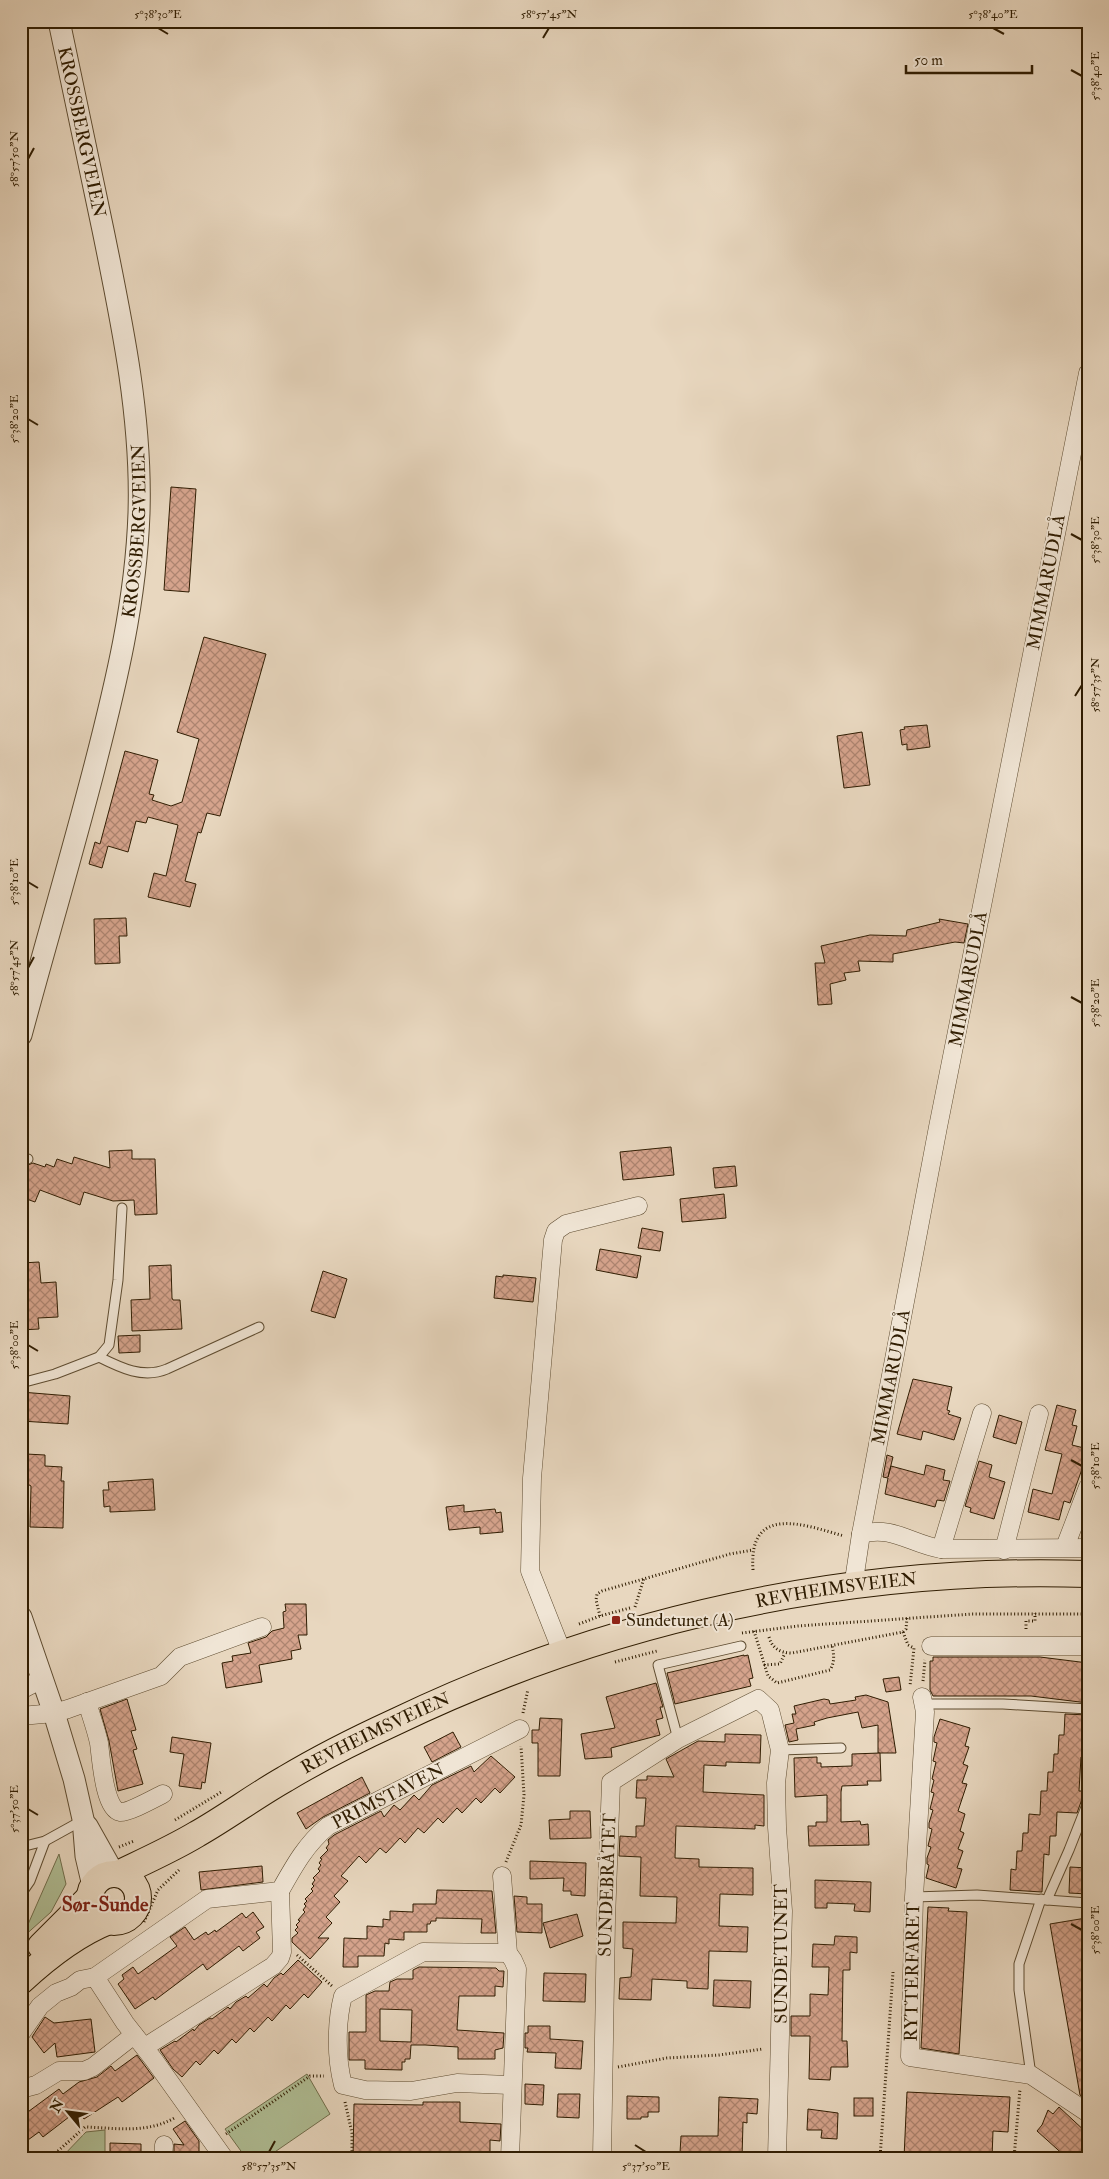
<svg xmlns="http://www.w3.org/2000/svg" width="1109" height="2179" viewBox="0 0 1109 2179" font-family="'IM FELL Double Pica',serif">
  <defs>
    <pattern id="building-cross-hatch" width="8" height="8" patternUnits="userSpaceOnUse" patternTransform="scale(1.25)"><rect width="8" height="8" fill="#d5a38c"/><path d="M0 0l8 8M0 8l8-8" fill="none" stroke="#ad8470"/></pattern>
  </defs>
  <rect width="100%" height="100%" fill="#e8d7bf"/>
  <filter id="stains"><feTurbulence type="fractalNoise" baseFrequency=".004" numOctaves="4"/><feColorMatrix values="0 0 0 0 .2 0 0 0 0 .09 0 0 0 0 .02 0 0 0 .5 -.17"/></filter>
  <radialGradient id="worn" r=".72"><stop offset=".6" stop-color="#630" stop-opacity="0"/><stop offset="1" stop-color="#630" stop-opacity=".3"/></radialGradient>
  <g fill="#b0bf96" stroke="#706e4c">
    <path d="M59,1854L66,1884L51,1912L22,1938Z"/>
    <path d="M307,2074L330,2114L266,2158H246L225,2129Z"/>
    <path d="M105,2130V2158H61L86,2132Z"/>
  </g>
  <g fill="url(#building-cross-hatch)" stroke="#301d02" fill-rule="evenodd">
    <path d="M171,487L196,489L189,592L164,590Z"/>
    <path d="M204,637L266,654L220,816L207,813L201,833L198,832L185,881L196,884L190,907L148,897L154,873L166,876L178,825L148,817L146,823L136,821L128,852L108,846L102,868L89,864L95,842L100,844L125,751L158,760L149,794L154,795L152,800L171,806L182,802L199,739L177,732Z"/>
    <path d="M927,725L930,747L907,750V744L902,745L900,730L905,729L904,727Z"/>
    <path d="M862,732L870,785L844,788L837,736Z"/>
    <path d="M126,918L127,936H119L120,963L95,964L94,919Z"/>
    <path d="M939,919L968,924L964,943L955,942L893,954V962L858,961L860,971L844,973L846,980L830,984L832,1004L818,1005L815,963H825L821,946L870,935L906,936L907,930L940,922Z"/>
    <path d="M671,1147L674,1175L623,1180L620,1152Z"/>
    <path d="M132,1150V1159H155L157,1214L135,1215L134,1200L113,1201L84,1192L80,1205L40,1190L35,1202L21,1197V1185L28,1165L33,1163L45,1167L46,1164L54,1167L57,1159L72,1164L74,1157L110,1168L109,1151Z"/>
    <path d="M735,1166L737,1186L715,1188L713,1168Z"/>
    <path d="M724,1194L726,1218L682,1222L680,1199Z"/>
    <path d="M642,1228L663,1232L660,1251L638,1248Z"/>
    <path d="M600,1249L641,1256L637,1278L596,1270Z"/>
    <path d="M39,1262L41,1283L56,1282L58,1317L38,1318L39,1329L21,1330V1314H25L22,1263Z"/>
    <path d="M171,1265L172,1298L173,1300H180L182,1329L132,1331L131,1300L150,1299L149,1266Z"/>
    <path d="M323,1271L347,1279L335,1318L311,1311Z"/>
    <path d="M503,1275L536,1278L533,1302L494,1298L496,1276L503,1277Z"/>
    <path d="M140,1335V1352L119,1353L118,1336Z"/>
    <path d="M913,1379L952,1387L947,1410L950,1411L948,1414L961,1418L954,1440L923,1431L921,1440L897,1434Z"/>
    <path d="M21,1392L70,1396L68,1424L21,1421Z"/>
    <path d="M1057,1405L1076,1410L1072,1425L1077,1426L1072,1445L1088,1449V1471L1082,1469L1070,1503L1064,1501L1059,1520L1028,1512L1033,1489L1052,1494L1062,1454L1045,1450Z"/>
    <path d="M999,1415L1022,1422L1016,1444L993,1437Z"/>
    <path d="M26,1454L45,1455V1466L62,1467L61,1481H64L63,1528L30,1527L31,1486L24,1482Z"/>
    <path d="M887,1455L893,1457L888,1477L891,1466L924,1475L926,1465L945,1470L943,1480L950,1481L944,1501L937,1500L935,1507L885,1494L888,1478L883,1477Z"/>
    <path d="M979,1461L992,1465L989,1477L1005,1482L994,1519L970,1512L971,1508L965,1506Z"/>
    <path d="M153,1479L155,1510L110,1512V1506L104,1507L103,1490H109L108,1482Z"/>
    <path d="M464,1505V1512L495,1509L496,1513L501,1512L503,1532L480,1534V1527L449,1530L446,1507Z"/>
    <path d="M285,1604H306L307,1635H298L301,1649L291,1651L292,1659L259,1665L262,1682L226,1688L222,1663L233,1661L232,1656L251,1653L248,1643L266,1637L272,1631L284,1628L283,1612L286,1611Z"/>
    <path d="M744,1655V1656L748,1655L753,1678L749,1679L751,1686L675,1704L667,1673Z"/>
    <path d="M933,1657H1040L1088,1663V1703L1031,1696H933L930,1690V1661H933Z"/>
    <path d="M899,1677L901,1690L886,1692L883,1679Z"/>
    <path d="M656,1683L663,1707H660L663,1718L656,1720L660,1735L611,1748L612,1757L585,1759L581,1734L615,1728L606,1697Z"/>
    <path d="M866,1695L888,1702L896,1753H878V1725L862,1728L858,1712L827,1718L814,1722L815,1725L796,1729L798,1740L789,1742L785,1725L794,1723L792,1714H796L794,1706L824,1699L829,1700L830,1704L856,1700L855,1697Z"/>
    <path d="M127,1699L136,1730L131,1731L137,1749L133,1750L143,1784L118,1791L109,1741L100,1709Z"/>
    <path d="M1065,1714L1088,1715L1086,1757H1081L1079,1791H1088V1796L1082,1799L1077,1813L1057,1812L1056,1836H1050L1049,1855L1044,1854L1042,1892L1010,1890L1011,1869L1016,1870L1017,1851H1022L1023,1833H1028L1029,1814L1040,1815L1041,1791H1047L1048,1772H1053L1054,1754H1058L1059,1735H1064Z"/>
    <path d="M540,1718L562,1719L560,1776H538V1743H532V1730H539Z"/>
    <path d="M940,1719L970,1728L965,1746L969,1747L963,1764L968,1766L962,1783L967,1784L958,1811L965,1814L960,1831L964,1833L958,1849L963,1851L957,1868L962,1869L956,1888L926,1878L929,1865L927,1864V1858L931,1847L928,1846L932,1829L929,1828V1823L933,1810L930,1809L934,1793L931,1792L934,1780L932,1779L936,1762L933,1761L937,1743L934,1742V1737Z"/>
    <path d="M453,1732L461,1747L432,1762L424,1747Z"/>
    <path d="M725,1734L761,1735L760,1763L726,1762V1766L704,1765L703,1792L764,1795V1826L755,1825V1829L676,1826L675,1858L699,1859V1867L753,1868V1895L720,1894L719,1926L748,1927L747,1952L709,1951L708,1989L687,1988V1981L652,1979L651,2000L619,1999L620,1978L631,1977L633,1949L623,1948V1922L676,1923L677,1897L640,1896L641,1857L619,1856L620,1836L636,1837V1826H644L646,1798H636L637,1780H647V1776L674,1777L666,1759L698,1741L725,1742Z"/>
    <path d="M172,1737L211,1743L205,1783L202,1782L201,1789L179,1786L184,1754L170,1752Z"/>
    <path d="M880,1753L881,1781H867L868,1785L842,1786L841,1792V1822L860,1821L861,1825L868,1824L869,1845L809,1846L808,1826H816V1822H827V1795L795,1797L794,1758L817,1757V1763H821V1767L852,1766V1754Z"/>
    <path d="M491,1756L515,1777L500,1793L495,1788L481,1803L476,1798L462,1813L457,1808L443,1823L438,1818L424,1833L418,1828L405,1843L400,1838L386,1853L380,1848L366,1863L359,1856L341,1876L348,1881L334,1896L340,1902L326,1917L332,1923L318,1938H329L310,1959L292,1942V1938L298,1933L295,1930L298,1927L296,1925L300,1921L298,1920L305,1912L303,1910L306,1906L304,1904L307,1901L305,1899L313,1891L311,1889L314,1886L312,1884L315,1880L313,1878L320,1871L318,1869L321,1865L319,1863L322,1859L320,1858L328,1850L326,1848L329,1844L328,1840L334,1835L381,1811L384,1817L394,1805L400,1810L414,1795L419,1800L432,1785L471,1766L474,1772Z"/>
    <path d="M362,1777L370,1793L323,1817L306,1829L297,1813Z"/>
    <path d="M570,1811H590L591,1838L550,1839L549,1820L570,1819Z"/>
    <path d="M530,1861L586,1863L585,1896L571,1895V1891H563L564,1878L530,1879Z"/>
    <path d="M262,1866L263,1882L201,1890L199,1872Z"/>
    <path d="M1070,1867L1088,1868V1894L1069,1893Z"/>
    <path d="M815,1880L871,1882L870,1912L854,1911L855,1904L827,1903V1908H815Z"/>
    <path d="M437,1890L492,1891L496,1933H481L482,1919L436,1918V1921H431L430,1924H427V1932H404V1940L389,1939V1944L385,1943L384,1956H358V1967H343L344,1938L367,1939V1926L383,1927V1919L390,1920V1911L413,1912V1904H436Z"/>
    <path d="M514,1896L527,1897V1904H542V1933L517,1932Z"/>
    <path d="M928,1907L949,1908L948,1911L967,1912L959,2054L921,2048Z"/>
    <path d="M253,1912L264,1927L256,1932L260,1938L243,1951L239,1946L207,1970L203,1964L155,2000L153,1997L135,2009L118,1984L124,1979L122,1975L133,1967L138,1974L177,1946L170,1937L185,1927L194,1940L206,1932L208,1935L215,1930L216,1932L242,1913L246,1918Z"/>
    <path d="M577,1914L583,1936L550,1948L543,1923Z"/>
    <path d="M1086,1918L1088,1931V2097H1083L1080,2095L1050,1924Z"/>
    <path d="M835,1936L857,1937V1953L850,1952V1970H843L842,2041H847L848,2067H831L830,2080L809,2079L810,2036H791V2016H810V1994L828,1995L829,1967H812L813,1944L834,1945Z"/>
    <path d="M298,1960L322,1982L308,1998L304,1994L290,2009L286,2005L272,2021L268,2017L254,2032L250,2028L236,2043L232,2039L218,2054L214,2050L200,2065L196,2061L182,2077L173,2069L160,2050L175,2041L176,2042L193,2029L194,2031L199,2025L210,2018L212,2019L228,2007L230,2009L236,2002L246,1996L248,1998L264,1984L267,1987L274,1978L281,1973L283,1975Z"/>
    <path d="M419,1967L496,1968L499,1971H504L503,1987L495,1986V1996H459L457,2030L504,2033L503,2048L495,2050V2059H458V2047L425,2045H411L410,2059H405V2062H402V2070L365,2069V2060H349V2032H366V1995L375,1991H389L390,1982L397,1979H413V1970ZM380,2009L412,2010L411,2042L380,2041Z"/>
    <path d="M544,1973L586,1974L585,2002L543,2001Z"/>
    <path d="M714,1980L751,1981L750,2008L713,2006Z"/>
    <path d="M45,2017L54,2023L91,2019L95,2052L57,2057L55,2043L44,2053L32,2037Z"/>
    <path d="M528,2026H550V2039L583,2041L581,2069L555,2068L556,2053L527,2052L528,2048H525V2033H528Z"/>
    <path d="M137,2055L154,2078L122,2102L118,2097L84,2119L78,2110L43,2137L39,2132L21,2145V2117L59,2089L63,2094L79,2082L97,2077L111,2066L115,2071Z"/>
    <path d="M525,2084L544,2085L543,2105L525,2104Z"/>
    <path d="M907,2092L1010,2097L1008,2132L993,2131L992,2158H904Z"/>
    <path d="M558,2094H580L579,2118L557,2117Z"/>
    <path d="M627,2096L659,2097V2112H648V2117H641V2119H627Z"/>
    <path d="M719,2097L758,2099L757,2114L747,2113V2123L743,2122L742,2158H712V2153H680L681,2136H718Z"/>
    <rect x="854" y="2098" width="19" height="18"/>
    <path d="M423,2102H460V2122L501,2124L500,2141L490,2140V2158H353L354,2104L423,2105Z"/>
    <path d="M1059,2107L1088,2134V2158H1067L1037,2131L1042,2125L1048,2110L1053,2114Z"/>
    <path d="M808,2109L838,2113L837,2139L821,2138L822,2130H807Z"/>
    <path d="M185,2121L199,2141V2158H174V2144L184,2145L173,2129Z"/>
    <path d="M110,2143L141,2144V2158H110Z"/>
  </g>
  <g fill="none" stroke-linecap="round" stroke-linejoin="round">
    <defs>
      <g id="service">
        <path d="M21,1158L28,1159"/>
        <path d="M99,1357C121,1368 143,1379 167,1369L259,1327"/>
        <path d="M21,1383L55,1374L99,1357L109,1345L118,1280L122,1208"/>
        <path d="M923,1704H1003L1088,1709"/>
        <path d="M678,1739L658,1665L741,1646"/>
        <path d="M780,1750L841,1748"/>
        <path d="M21,1847L45,1841L83,1820"/>
        <path d="M21,1894L30,1881L45,1841"/>
        <path d="M914,1897L977,1895L1088,1903"/>
        <path d="M1047,1900L1069,1850L1088,1802"/>
        <path d="M1031,2075L1019,1990V1964L1041,1899"/>
      </g>
      <g id="minor">
        <path d="M861,1534C892,1525 911,1544 941,1549L1088,1548"/>
        <path d="M1065,1547L1088,1487"/>
        <path d="M941,1549L982,1413"/>
        <path d="M1004,1550L1039,1414"/>
        <path d="M853,1587L861,1534L938,1127L1088,373"/>
        <path d="M931,1646H1088"/>
        <path d="M562,1652L530,1571L532,1478L553,1240L556,1231L566,1224L638,1206"/>
        <path d="M21,1690L42,1679"/>
        <path d="M922,1697L925,1712L914,1897L910,2057L1031,2075L1088,2113"/>
        <path d="M87,1702C91,1716 96,1729 99,1743C101,1757 104,1809 120,1812C128,1813 155,1798 163,1794"/>
        <path d="M21,1716L54,1713L68,1709L161,1676L180,1657L262,1627"/>
        <path d="M502,1876L508,1953L513,1960L517,1969L510,2158"/>
        <path d="M508,1953L423,1952L343,1996C336,2023 336,2058 343,2085L365,2090L411,2091L457,2083L511,2085"/>
        <path d="M95,1977L125,2023L154,2060L224,2158"/>
        <path d="M21,2033L40,2006L56,1993L71,1987L80,1980L95,1977L207,1899L280,1891C294,1866 306,1844 328,1826L520,1729"/>
        <path d="M145,2047L273,1966L280,1958L282,1952L280,1891"/>
        <path d="M21,2089L36,2085L59,2071H84L93,2067L134,2035"/>
        <path d="M163,2158L164,2145"/>
        <path d="M602,2158L606,1920L611,1782L678,1739L758,1699L770,1710L780,1750L776,1783L777,1827L783,1911L777,2158"/>
      </g>
      <g id="tertiary">
        <path id="s1" d="M21,1035C45,946 71,858 94,769C116,684 136,601 139,513C142,418 122,323 103,230C88,160 74,91 59,21"/>
        <path d="M21,1617L54,1713L74,1779L83,1819L86,1856L93,1886"/>
        <path d="M87,1826L114,1874"/>
      </g>
      <g id="primary">
        <path id="s2" d="M118,1874C145,1861 172,1849 197,1834C227,1817 255,1796 285,1779C320,1758 358,1739 395,1722C609,1619 850,1566 1088,1574"/>
        <circle cx="114" cy="1898" r="24"/>
        <path d="M41,1946L90,1897"/>
        <path d="M21,1981C47,1957 76,1934 109,1921"/>
      </g>
    </defs>
    <use href="#service" stroke="#5e4c31" stroke-width="11"/>
    <use href="#minor" stroke="#5e4c31" stroke-width="19"/>
    <use href="#tertiary" stroke="#5e4c31" stroke-width="23"/>
    <use href="#primary" stroke="#301d02" stroke-width="28"/>
    <g stroke="#301d02" stroke-width="3" stroke-dasharray="1 2.5" stroke-linecap="butt">
      <path d="M753,1570C748,1503 805,1525 844,1536"/>
      <path d="M635,1607L644,1578"/>
      <path d="M600,1616L596,1600L597,1594L602,1591L730,1554L753,1550"/>
      <path d="M579,1624L600,1616L630,1608"/>
      <path d="M1026,1629V1621H1035V1613"/>
      <path d="M754,1631L768,1676L777,1683L830,1670C835,1662 834,1655 832,1645"/>
      <path d="M903,1632L908,1645L914,1648L910,1686"/>
      <path d="M742,1633L798,1626L972,1614H1088"/>
      <path d="M769,1637C772,1648 780,1653 792,1653L903,1632L906,1629L907,1618"/>
      <path d="M615,1662L657,1651"/>
      <path d="M764,1665L780,1664L785,1653"/>
      <path d="M923,1681L925,1660"/>
      <path d="M523,1713L528,1689"/>
      <path d="M175,1820L223,1791"/>
      <path d="M119,1847L134,1841"/>
      <path d="M506,1862L521,1825L524,1795L521,1746"/>
      <path d="M144,1922L158,1890L179,1870"/>
      <path d="M297,1955L332,1986"/>
      <path d="M618,2067L667,2058L719,2055L763,2049"/>
      <path d="M345,2102L352,2133V2158"/>
      <path d="M226,2134L310,2076H324"/>
      <path d="M50,2158L85,2127C116,2128 148,2134 176,2117"/>
      <path d="M880,2158L893,1972"/>
      <path d="M1014,2158L1020,2089"/>
    </g>
    <use href="#service" stroke="#f0e5d5" stroke-width="9"/>
    <use href="#minor" stroke="#f0e5d5" stroke-width="18"/>
    <use href="#tertiary" stroke="#f0e5d5" stroke-width="21"/>
    <use href="#primary" stroke="#e8d7bf" stroke-width="26"/>
  </g>
  <path fill="none" stroke="#301d02" stroke-width="2" d="M158,28L168,34M993,28L1004,34M543,38L549,28M1071,70L1082,76M28,159L34,148M28,419L38,425M1071,534L1082,540M1075,696L1082,685M28,882L38,888M28,968L34,957M1071,997L1082,1003M28,1345L38,1351M1071,1460L1082,1466M28,1809L38,1815M1071,1924L1082,1930M635,2145L646,2152M269,2152L275,2141"/>
  <rect fill="#8f2418" stroke="#f0e5d5" stroke-width="2" x="611" y="1615" width="10" height="10" rx="2.5"/>
  <g text-anchor="middle" stroke-width="4" stroke-linejoin="round" paint-order="stroke">
    <g font-size="18" fill="#301d02" stroke="#f0e5d5">
      <text transform="translate(82 132) rotate(78)" y="6">KROSSBERGVEIEN</text>
      <text dy="6" stroke="none"><textPath href="#s1" startOffset="518">KROSSBERGVEIEN</textPath></text>
      <text transform="translate(1046 582) rotate(-79)" y="6">MIMMARUDLÅ</text>
      <text transform="translate(968 979) rotate(-79)" y="6">MIMMARUDLÅ</text>
      <text transform="translate(891 1377) rotate(-79)" y="6">MIMMARUDLÅ</text>
      <text dy="6" stroke="none"><textPath href="#s2" startOffset="779">REVHEIMSVEIEN</textPath></text>
      <text dy="6" stroke="none"><textPath href="#s2" startOffset="294">REVHEIMSVEIEN</textPath></text>
      <text transform="translate(388 1796) rotate(-27)" y="6">PRIMSTAVEN</text>
      <text transform="translate(607 1885) rotate(-88)" y="6">SUNDEBRÅTET</text>
      <text transform="translate(781 1954) rotate(-90)" y="6">SUNDETUNET</text>
      <text transform="translate(912 1972) rotate(-89)" y="6">RYTTERFARET</text>
    </g>
    <g font-size="18" fill="#301d02" stroke="#f0e5d5" text-anchor="start">
      <text x="626" y="1626">Sundetunet (A)</text>
    </g>
    <g font-size="20" font-weight="bold" fill="#7a1f14" stroke="#f0e5d5">
      <text x="105" y="1911">Sør-Sunde</text>
    </g>
  </g>
  <rect width="1109" height="2179" fill="none" stroke="#e8d7bf" stroke-width="55"/>
  <g transform="translate(68 2112) rotate(299)" stroke="#f0e5d5" stroke-width="4" paint-order="stroke">
  <path d="M0-4L9 19L0 12L-9 19Z" fill="#301d02"/>
  <text y="-8" font-size="14" font-weight="bold" text-anchor="middle" fill="#301d02">N</text>
  </g>
  <path d="M906 65v8h126v-8" fill="none" stroke="#301d02" stroke-width="2.5"/>
  <text x="914" y="65" font-size="15" fill="#301d02" stroke="#f0e5d5" stroke-width="4" paint-order="stroke">50 m</text>
  <rect x="28" y="28" width="1054" height="2124" fill="none" stroke="#301d02" stroke-width="2"/>
  <g font-size="12" text-anchor="middle" fill="#301d02">
    <text x="158" y="18">5°38'30"E</text>
    <text x="549" y="18">58°57'45"N</text>
    <text x="993" y="18">5°38'40"E</text>
    <text transform="translate(1095 76) rotate(-90)" y="4">5°38'40"E</text>
    <text transform="translate(14 159) rotate(-90)" y="4">58°57'50"N</text>
    <text transform="translate(14 419) rotate(-90)" y="4">5°38'20"E</text>
    <text transform="translate(1095 540) rotate(-90)" y="4">5°38'30"E</text>
    <text transform="translate(1095 685) rotate(-90)" y="4">58°57'35"N</text>
    <text transform="translate(14 882) rotate(-90)" y="4">5°38'10"E</text>
    <text transform="translate(14 968) rotate(-90)" y="4">58°57'45"N</text>
    <text transform="translate(1095 1003) rotate(-90)" y="4">5°38'20"E</text>
    <text transform="translate(14 1345) rotate(-90)" y="4">5°38'00"E</text>
    <text transform="translate(1095 1466) rotate(-90)" y="4">5°38'10"E</text>
    <text transform="translate(14 1809) rotate(-90)" y="4">5°37'50"E</text>
    <text transform="translate(1095 1930) rotate(-90)" y="4">5°38'00"E</text>
    <text x="269" y="2170">58°57'35"N</text>
    <text x="646" y="2170">5°37'50"E</text>
  </g>
  <rect width="100%" height="100%" filter="url(#stains)"/>
  <rect width="100%" height="100%" fill="url(#worn)"/>
</svg>
